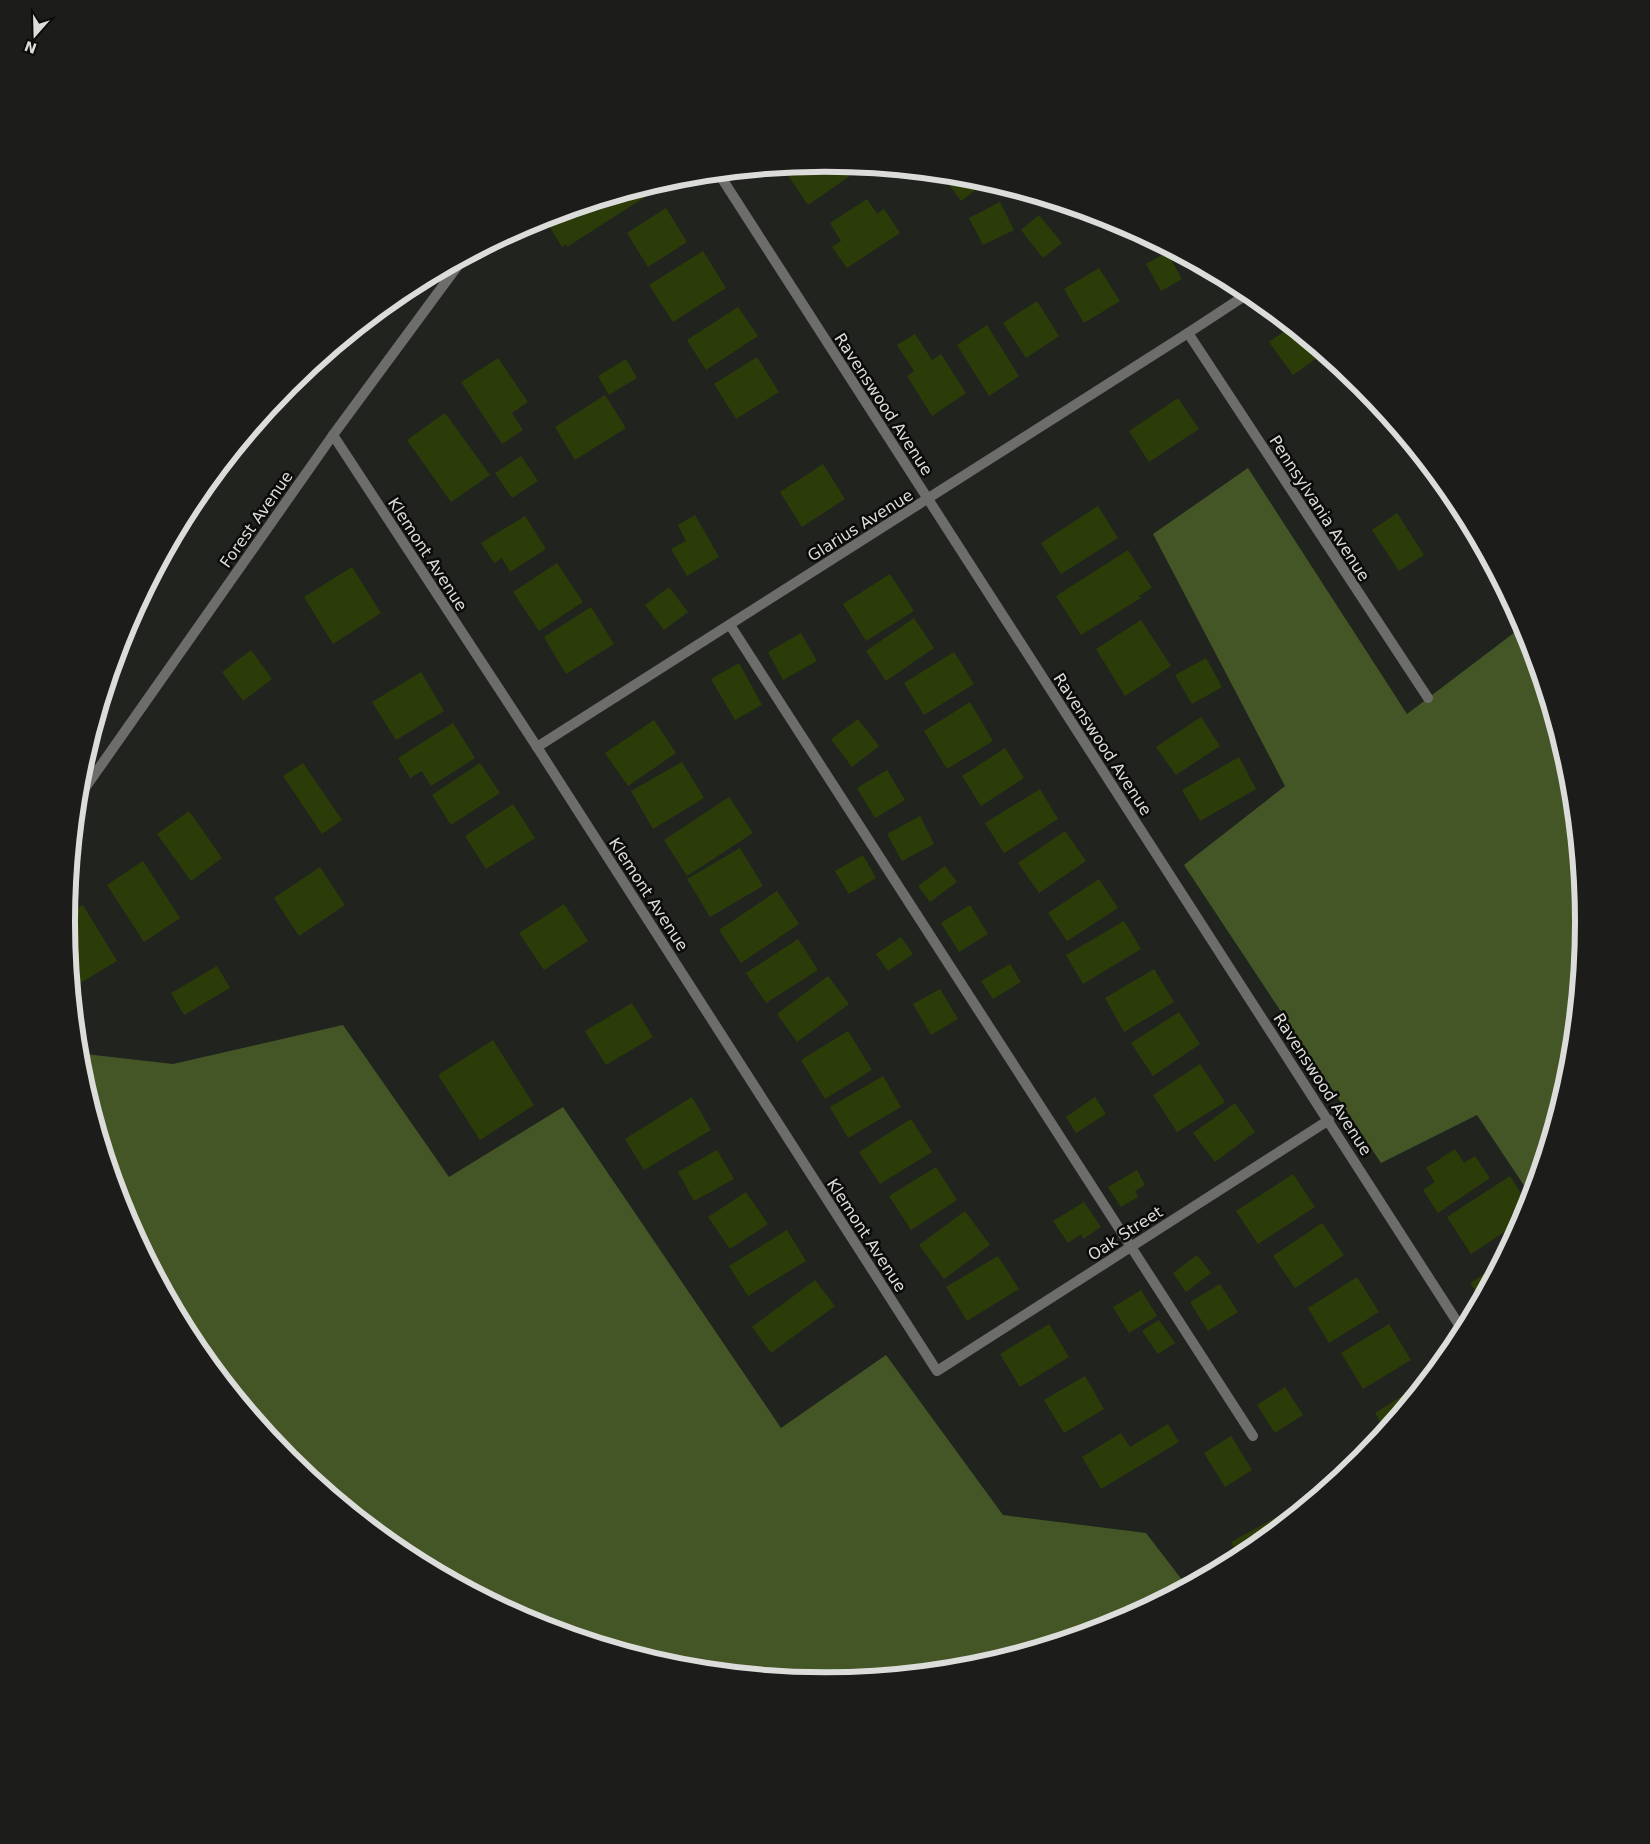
<svg xmlns="http://www.w3.org/2000/svg" width="1650" height="1844" viewBox="0 0 1650 1844" font-family="'DejaVu Sans',sans-serif">
  <rect width="100%" height="100%" fill="#21231f"/>
  <g fill="#445625">
    <path d="M1248,468L1407,714L1523,626L1526,632L1569,774L1584,922L1569,1070L1531,1196L1477,1115L1381,1163L1184,865L1285,786L1153,534Z"/>
    <path d="M343,1025L449,1177L563,1107L781,1428L886,1355L1003,1515L1146,1533L1186,1585L1115,1623L973,1666L825,1681L677,1666L534,1623L403,1553L288,1458L194,1343L124,1212L81,1070L79,1049L85,1054L173,1064Z"/>
  </g>
  <g fill="#2b3c08">
    <path d="M825,163L863,167L808,205L783,168Z"/>
    <path d="M942,175L973,178L986,182L961,201Z"/>
    <path d="M649,186L653,192L567,247L566,244L562,247L545,219L548,217Z"/>
    <path d="M867,199L877,214L884,209L900,233L847,268L832,247L841,241L830,223Z"/>
    <path d="M1000,202L1014,230L983,245L969,218Z"/>
    <path d="M666,208L687,242L648,267L627,233Z"/>
    <path d="M1039,215L1062,243L1043,258L1021,230Z"/>
    <path d="M1098,216L1116,221L1117,222L1106,229Z"/>
    <path d="M703,251L726,288L673,322L649,285Z"/>
    <path d="M1167,252L1182,279L1161,291L1146,264Z"/>
    <path d="M1099,268L1120,301L1084,323L1064,289Z"/>
    <path d="M1037,301L1059,336L1026,358L1003,323Z"/>
    <path d="M738,307L758,336L706,370L687,340Z"/>
    <path d="M987,325L1019,376L989,396L957,345Z"/>
    <path d="M1290,327L1323,354L1293,375L1269,342Z"/>
    <path d="M915,334L932,360L941,354L966,393L932,416L907,376L914,371L897,345Z"/>
    <path d="M757,357L779,392L736,419L714,384Z"/>
    <path d="M498,358L528,402L512,413L523,430L502,444L461,382Z"/>
    <path d="M626,359L637,378L609,395L598,376Z"/>
    <path d="M605,395L626,428L575,460L555,427Z"/>
    <path d="M1178,398L1199,429L1149,462L1129,431Z"/>
    <path d="M445,413L490,475L451,502L407,440Z"/>
    <path d="M521,456L538,481L512,498L495,473Z"/>
    <path d="M823,464L845,499L802,527L780,492Z"/>
    <path d="M1098,506L1118,538L1061,574L1041,543Z"/>
    <path d="M1397,513L1424,555L1399,571L1372,530Z"/>
    <path d="M695,515L719,557L687,576L671,549L686,541L678,525Z"/>
    <path d="M525,516L546,549L510,572L502,558L494,563L481,543Z"/>
    <path d="M1128,550L1152,588L1139,596L1141,598L1081,635L1056,596Z"/>
    <path d="M557,563L583,602L539,631L513,592Z"/>
    <path d="M352,567L381,613L333,644L304,597Z"/>
    <path d="M890,574L914,611L866,641L843,604Z"/>
    <path d="M669,587L688,612L664,630L645,605Z"/>
    <path d="M591,607L614,644L566,674L544,637Z"/>
    <path d="M914,618L934,648L886,681L866,651Z"/>
    <path d="M1141,620L1171,666L1125,696L1096,649Z"/>
    <path d="M801,633L817,661L783,680L768,652Z"/>
    <path d="M251,650L272,679L243,701L222,672Z"/>
    <path d="M954,652L974,684L924,715L904,683Z"/>
    <path d="M1206,658L1222,687L1192,704L1175,675Z"/>
    <path d="M739,663L762,705L735,720L711,679Z"/>
    <path d="M421,672L444,711L396,740L372,702Z"/>
    <path d="M970,702L993,741L947,769L924,731Z"/>
    <path d="M1201,717L1220,746L1176,775L1156,747Z"/>
    <path d="M858,719L879,746L852,767L831,739Z"/>
    <path d="M654,720L676,753L628,786L605,753Z"/>
    <path d="M453,723L475,758L431,786L422,771L410,778L398,758Z"/>
    <path d="M1005,748L1024,778L981,806L962,776Z"/>
    <path d="M1239,757L1256,789L1200,821L1182,790Z"/>
    <path d="M682,762L704,798L653,829L631,791Z"/>
    <path d="M303,763L342,820L322,834L283,776Z"/>
    <path d="M480,763L500,793L451,825L432,795Z"/>
    <path d="M887,770L905,800L875,818L857,788Z"/>
    <path d="M1040,789L1058,819L1004,853L985,823Z"/>
    <path d="M729,797L753,833L687,876L664,840Z"/>
    <path d="M513,804L535,838L486,869L465,836Z"/>
    <path d="M189,811L222,858L191,881L157,834Z"/>
    <path d="M920,816L934,844L902,861L887,834Z"/>
    <path d="M1065,831L1086,861L1039,893L1018,863Z"/>
    <path d="M740,848L763,886L710,917L687,879Z"/>
    <path d="M863,855L876,878L849,894L835,871Z"/>
    <path d="M143,861L180,918L144,942L107,885Z"/>
    <path d="M945,866L957,882L930,902L918,886Z"/>
    <path d="M320,867L345,905L299,936L274,898Z"/>
    <path d="M1099,879L1118,908L1067,941L1048,913Z"/>
    <path d="M777,891L799,924L741,963L719,930Z"/>
    <path d="M564,904L588,941L544,970L519,933Z"/>
    <path d="M83,905L117,961L77,985L72,976L66,922L67,914Z"/>
    <path d="M970,905L988,934L959,952L941,923Z"/>
    <path d="M1124,921L1141,949L1083,984L1066,955Z"/>
    <path d="M901,937L913,954L888,971L876,954Z"/>
    <path d="M798,939L818,970L766,1003L746,973Z"/>
    <path d="M1010,964L1021,982L993,999L981,981Z"/>
    <path d="M217,966L230,988L184,1015L171,993Z"/>
    <path d="M1154,969L1174,1002L1124,1032L1105,998Z"/>
    <path d="M828,976L849,1004L797,1042L777,1014Z"/>
    <path d="M940,989L958,1019L931,1035L913,1004Z"/>
    <path d="M632,1003L653,1037L606,1065L585,1031Z"/>
    <path d="M1179,1012L1200,1044L1153,1076L1131,1043Z"/>
    <path d="M848,1031L872,1070L825,1099L801,1060Z"/>
    <path d="M493,1040L534,1105L480,1140L438,1075Z"/>
    <path d="M1200,1064L1225,1102L1177,1132L1153,1095Z"/>
    <path d="M883,1076L901,1107L848,1138L830,1107Z"/>
    <path d="M692,1097L711,1130L644,1170L625,1139Z"/>
    <path d="M1095,1097L1106,1114L1076,1133L1066,1117Z"/>
    <path d="M1235,1103L1255,1132L1215,1162L1193,1133Z"/>
    <path d="M911,1119L932,1152L880,1184L859,1152Z"/>
    <path d="M1455,1149L1464,1163L1475,1156L1490,1178L1438,1213L1423,1190L1435,1182L1426,1168Z"/>
    <path d="M717,1150L734,1179L694,1201L678,1172Z"/>
    <path d="M936,1167L957,1200L911,1230L889,1196Z"/>
    <path d="M1137,1170L1145,1185L1135,1191L1138,1197L1121,1207L1108,1187Z"/>
    <path d="M1293,1174L1315,1207L1258,1244L1236,1211Z"/>
    <path d="M1510,1176L1528,1204L1526,1213L1521,1221L1471,1254L1447,1217Z"/>
    <path d="M746,1192L768,1224L730,1249L708,1217Z"/>
    <path d="M1084,1202L1101,1227L1083,1239L1081,1234L1068,1243L1053,1221Z"/>
    <path d="M965,1211L990,1245L944,1279L919,1245Z"/>
    <path d="M1322,1223L1344,1255L1295,1288L1273,1256Z"/>
    <path d="M787,1230L806,1261L748,1296L729,1266Z"/>
    <path d="M1197,1255L1211,1273L1186,1292L1173,1273Z"/>
    <path d="M998,1256L1019,1289L967,1321L946,1287Z"/>
    <path d="M1498,1265L1480,1298L1470,1283Z"/>
    <path d="M1357,1277L1379,1312L1329,1343L1308,1308Z"/>
    <path d="M815,1280L835,1306L771,1353L752,1327Z"/>
    <path d="M1220,1284L1238,1312L1208,1331L1190,1302Z"/>
    <path d="M1141,1290L1157,1316L1129,1333L1113,1307Z"/>
    <path d="M1159,1320L1175,1343L1158,1354L1142,1331Z"/>
    <path d="M1049,1324L1069,1357L1020,1387L1000,1354Z"/>
    <path d="M1389,1324L1411,1360L1363,1389L1341,1353Z"/>
    <path d="M1085,1376L1104,1409L1064,1433L1044,1400Z"/>
    <path d="M1285,1387L1303,1415L1275,1433L1257,1405Z"/>
    <path d="M1416,1387L1418,1390L1385,1430L1375,1413Z"/>
    <path d="M1168,1424L1179,1442L1101,1489L1082,1457L1121,1433L1130,1447Z"/>
    <path d="M1231,1436L1252,1470L1225,1487L1204,1453Z"/>
    <path d="M1282,1514L1286,1521L1246,1553L1239,1557L1231,1542Z"/>
  </g>
  <g fill="none" stroke-linecap="round" stroke-linejoin="round">
    <path stroke="#6d6e6c" stroke-width="10" d="M730,625L1253,1436"/>
    <g stroke="#6d6e6c" stroke-width="10">
      <path d="M719,174L1463,1331"/>
      <path d="M1188,333L1428,698"/>
      <path d="M333,435L537,747L937,1371L1329,1120"/>
      <path d="M537,747L1188,333L1249,293"/>
      <path d="M78,798L333,435L462,260"/>
    </g>
  </g>
  <g text-anchor="middle" stroke-width="5" stroke-linejoin="round" paint-order="stroke">
    <g font-size="16" fill="#dcddda" stroke="#0b0c0a">
      <text transform="translate(884 404) rotate(57)" y="6">Ravenswood Avenue</text>
      <text transform="translate(1320 508) rotate(57)" y="6">Pennsylvania Avenue</text>
      <text transform="translate(256 519) rotate(-55)" y="6">Forest Avenue</text>
      <text transform="translate(860 525) rotate(-32)" y="6">Glarius Avenue</text>
      <text transform="translate(428 554) rotate(57)" y="6">Klemont Avenue</text>
      <text transform="translate(1103 744) rotate(57)" y="6">Ravenswood Avenue</text>
      <text transform="translate(649 894) rotate(57)" y="6">Klemont Avenue</text>
      <text transform="translate(1323 1084) rotate(57)" y="6">Ravenswood Avenue</text>
      <text transform="translate(1125 1233) rotate(-33)" y="6">Oak Street</text>
      <text transform="translate(867 1235) rotate(57)" y="6">Klemont Avenue</text>
    </g>
  </g>
  <path d="M0 0H1650V1844H0ZM75 922a750 750 0 1 1 1500 0a750 750 0 1 1-1500 0Z" fill="#1c1d1b" fill-rule="evenodd"/>
  <path fill="none" stroke="#dcddda" stroke-width="6" d="M75 922a750 750 0 1 1 1500 0a750 750 0 1 1-1500 0Z"/>
  <g transform="translate(35 35) rotate(200)" stroke="#0b0c0a" stroke-width="4" paint-order="stroke">
  <path d="M0-4L9 19L0 12L-9 19Z" fill="#dcddda"/>
  <text y="-8" font-size="14" font-weight="bold" text-anchor="middle" fill="#dcddda">N</text>
  </g>
</svg>
